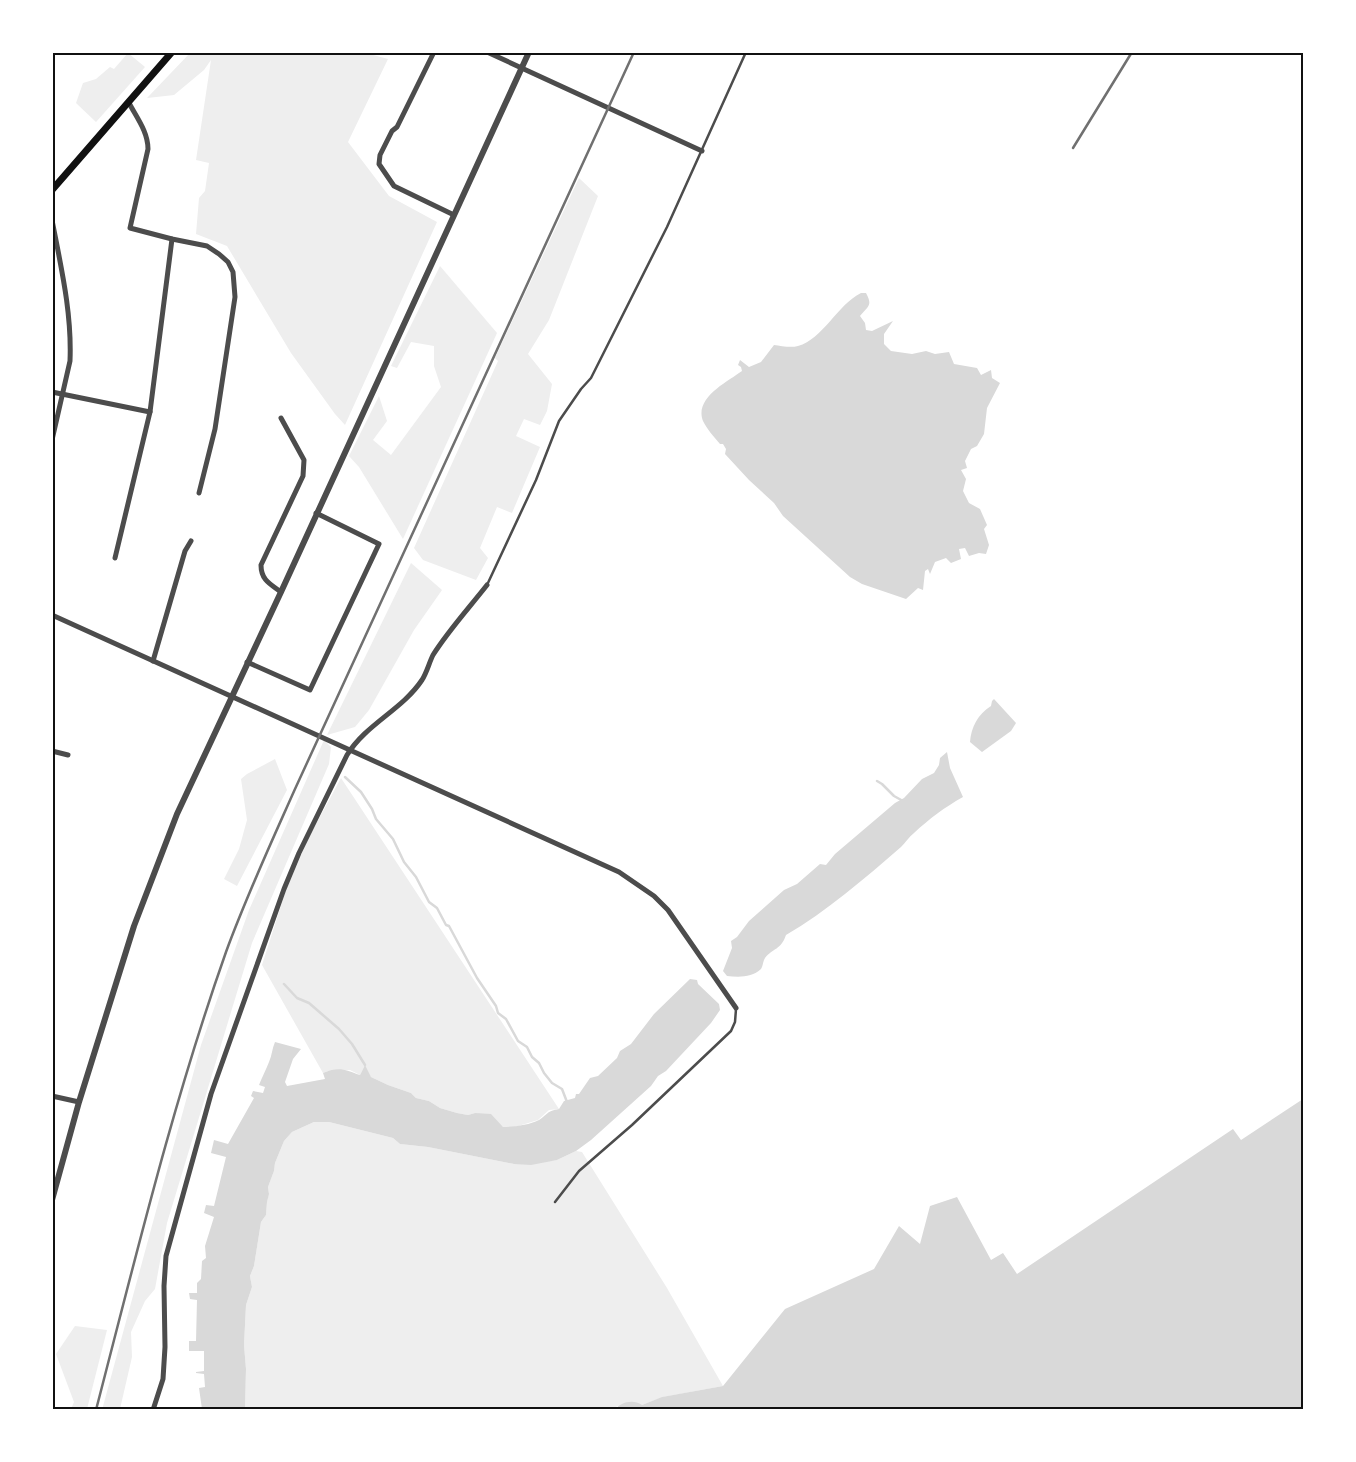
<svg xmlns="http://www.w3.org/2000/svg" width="1356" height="1462" viewBox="0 0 1356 1462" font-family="Raleway,sans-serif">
  <rect width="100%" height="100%" fill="#fff"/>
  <g fill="#eee">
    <path d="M128,53L145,67L96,122L76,103L83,83L96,79L110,67L114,69Z"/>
    <path d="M366,53L388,59L348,142L389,196L437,222L345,425L335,414L291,353L227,246L196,234L199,198L205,191L209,163L196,160L211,60L204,70L174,95L147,98L190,53Z"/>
    <path d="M579,178L598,196L549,320L528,354L552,384L547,411L540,425L524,419L516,436L540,447L512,513L497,507L480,548L488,558L476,580L423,560L414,548L498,361L495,358Z"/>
    <path d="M440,266L497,333L403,539L359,467L349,456L379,396L387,421L373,440L391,455L441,387L434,366V346L411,342L397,368L391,366Z"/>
    <path d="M411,563L442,590L414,630L369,710L355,727L327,735Z"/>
    <path d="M324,740L331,747L329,764L252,943L167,1223L155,1289L145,1301L131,1332L132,1357L120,1409L102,1410L201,1045L249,910Z"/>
    <path d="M275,759L287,790L237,886L224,879L239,849L247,820L241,779L247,774Z"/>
    <path d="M341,778L559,1109L549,1110L538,1120L515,1127H503L475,1113L468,1115L457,1113L440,1108L429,1101L416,1098L411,1093L388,1085L371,1077L364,1067L360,1075L350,1070L328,1071L323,1073L262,965L286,890L309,837Z"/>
    <path d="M314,1122H329L393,1138L400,1144L428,1147L514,1164L557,1160L576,1151L582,1152L667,1288L723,1386L663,1397L642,1405L617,1406L615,1409L245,1410L246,1369L244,1345L246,1305L252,1287L250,1276L254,1266L261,1222L266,1215L267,1202L269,1193L268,1187L274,1171L275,1163L284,1141L292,1132Z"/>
    <path d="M75,1326L107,1330L87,1409H71L74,1402L56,1354Z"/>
  </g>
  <g fill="#d9d9d9">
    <path d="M861,293H866C873,306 868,306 860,316L865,323L866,330L872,331L893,321L884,334V344L891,351L912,354L926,351L935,354L949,352L954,364L977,368L981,375L991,370L992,378L1000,383L987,408L984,434L977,446L971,449L965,461L967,468L961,470L966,479L963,491L969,503L980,509L987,525L984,529L989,545L986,554L979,553L969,556L965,548L959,549L961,559L951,563L946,558L935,562L930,574L928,569L925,571L923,590L918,588L906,599L862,584L850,577L783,516L774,503L749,480L725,454L726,449L723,444H720C714,437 707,429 703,421C694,398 727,382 742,371L741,367L738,365L740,360L749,367L761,362L774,345C781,346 791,348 798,346C823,339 837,305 861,293Z"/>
    <path d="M994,699L1016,723L1011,731L982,752L970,742C971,727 978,714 991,706L992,701Z"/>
    <path d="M947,752L950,768L963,797C945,807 929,819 914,833C909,837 905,843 901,847C864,879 827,911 786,935C781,950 773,948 765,958C763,961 763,966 761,969C752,978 738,977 727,976L723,971L732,948L731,941L737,937L749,921L784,890L797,884L820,864L826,865L835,854L895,803L904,798L922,779L934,773L939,765L940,758Z"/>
    <path d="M690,979L697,980L698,984L719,1004L720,1010L711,1023L666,1071L658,1076L651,1086L591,1140L576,1151L557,1160L531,1165L514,1164L428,1147L400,1144L393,1138L329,1122H314L292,1132L284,1141L275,1163L274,1171L268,1187L269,1194L267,1202L266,1215L261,1222L254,1266L250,1276L252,1287L246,1305L244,1345L246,1369L245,1409H202L199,1388L205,1387L204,1374L196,1373V1372L204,1371V1351H189V1341H196L197,1300L190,1299L189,1293H197V1283L201,1279L202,1261L206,1258L205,1246L214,1217L204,1213L206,1205L214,1206L226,1157L211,1153L214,1140L228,1144L254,1098L251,1096L253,1091L263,1093L265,1087L259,1085C262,1077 266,1070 269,1062C272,1055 272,1049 275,1042L301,1049L293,1059L285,1082L287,1086L325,1079L323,1073C340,1066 345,1070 360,1075L365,1065L371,1077L388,1085L411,1093L416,1098L429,1101L440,1108L457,1113L468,1115L475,1113L491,1114L503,1127C514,1127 529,1125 539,1120C548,1114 547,1111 559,1109L564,1101L575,1098L576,1094H579L590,1078L598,1076L617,1058L620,1051L631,1044L654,1014Z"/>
    <path d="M1303,1099V1409H615C622,1402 633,1399 642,1405L662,1397L723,1386L785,1309L874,1269L899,1226L920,1244L930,1206L957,1197L991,1260L1003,1253L1017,1274L1233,1129L1241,1140Z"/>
  </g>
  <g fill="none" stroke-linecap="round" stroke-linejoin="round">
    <g stroke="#d9d9d9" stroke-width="2.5">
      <path d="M345,777L361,792L372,809L376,819L393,839L404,862L416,877L429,902L437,908L446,925L449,926L477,978L496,1006L498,1013L506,1019L518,1041L527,1047L532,1057L539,1063L544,1073L552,1083L562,1089L567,1102"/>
      <path d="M877,781L882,784L894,796L903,801"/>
      <path d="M284,984L297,998L309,1003L339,1029L352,1044L365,1065"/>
    </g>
    <g stroke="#4c4c4c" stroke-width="2.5">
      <path d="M487,585L536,480L559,421L581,389L591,378L667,227L746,52"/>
      <path d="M555,1202L579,1171L632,1125L731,1031L735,1022L736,1009"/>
    </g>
    <g stroke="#4c4c4c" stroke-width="5">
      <path d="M434,52L397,127L392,131L380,155L379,164L394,186L454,215"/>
      <path d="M487,52L702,151"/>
      <path d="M129,103C137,118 148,132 148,149L130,228L172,239L207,246L219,254L228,262L233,272L235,297L215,429L199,493"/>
      <path d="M52,220C61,267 72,313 70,361L52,440"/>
      <path d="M52,392L150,412"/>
      <path d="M115,558L150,412L172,239"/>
      <path d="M281,592C270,584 261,580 261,565L303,476L304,460L281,418"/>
      <path d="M52,615C241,701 430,786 619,872L654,896L668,910L736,1008"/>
      <path d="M153,661L185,551L191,541"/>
      <path d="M247,662L310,690L379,544L316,513"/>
      <path d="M52,751L68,755"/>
      <path d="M52,1096L79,1102"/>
      <path d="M153,1410L163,1379L165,1347L164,1286L166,1256L211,1094L284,889L299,853L347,755C366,724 402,710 422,680C427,672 429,663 433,655C448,631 469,608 487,585"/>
    </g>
    <path stroke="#4c4c4c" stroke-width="6" d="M52,1200L79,1102L134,926L177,814L281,592L529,52"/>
    <path stroke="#111" stroke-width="7" d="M52,190L172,52"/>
    <g stroke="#707070" stroke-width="2.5">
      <path d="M1073,148L1132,52"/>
      <path d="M96,1410C136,1256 173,1102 226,952C246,897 271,843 295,789L634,52"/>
    </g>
  </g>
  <rect width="1356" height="1462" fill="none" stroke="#ffffff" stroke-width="108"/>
  <rect x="54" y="54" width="1248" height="1354" fill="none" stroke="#111" stroke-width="2"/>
</svg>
